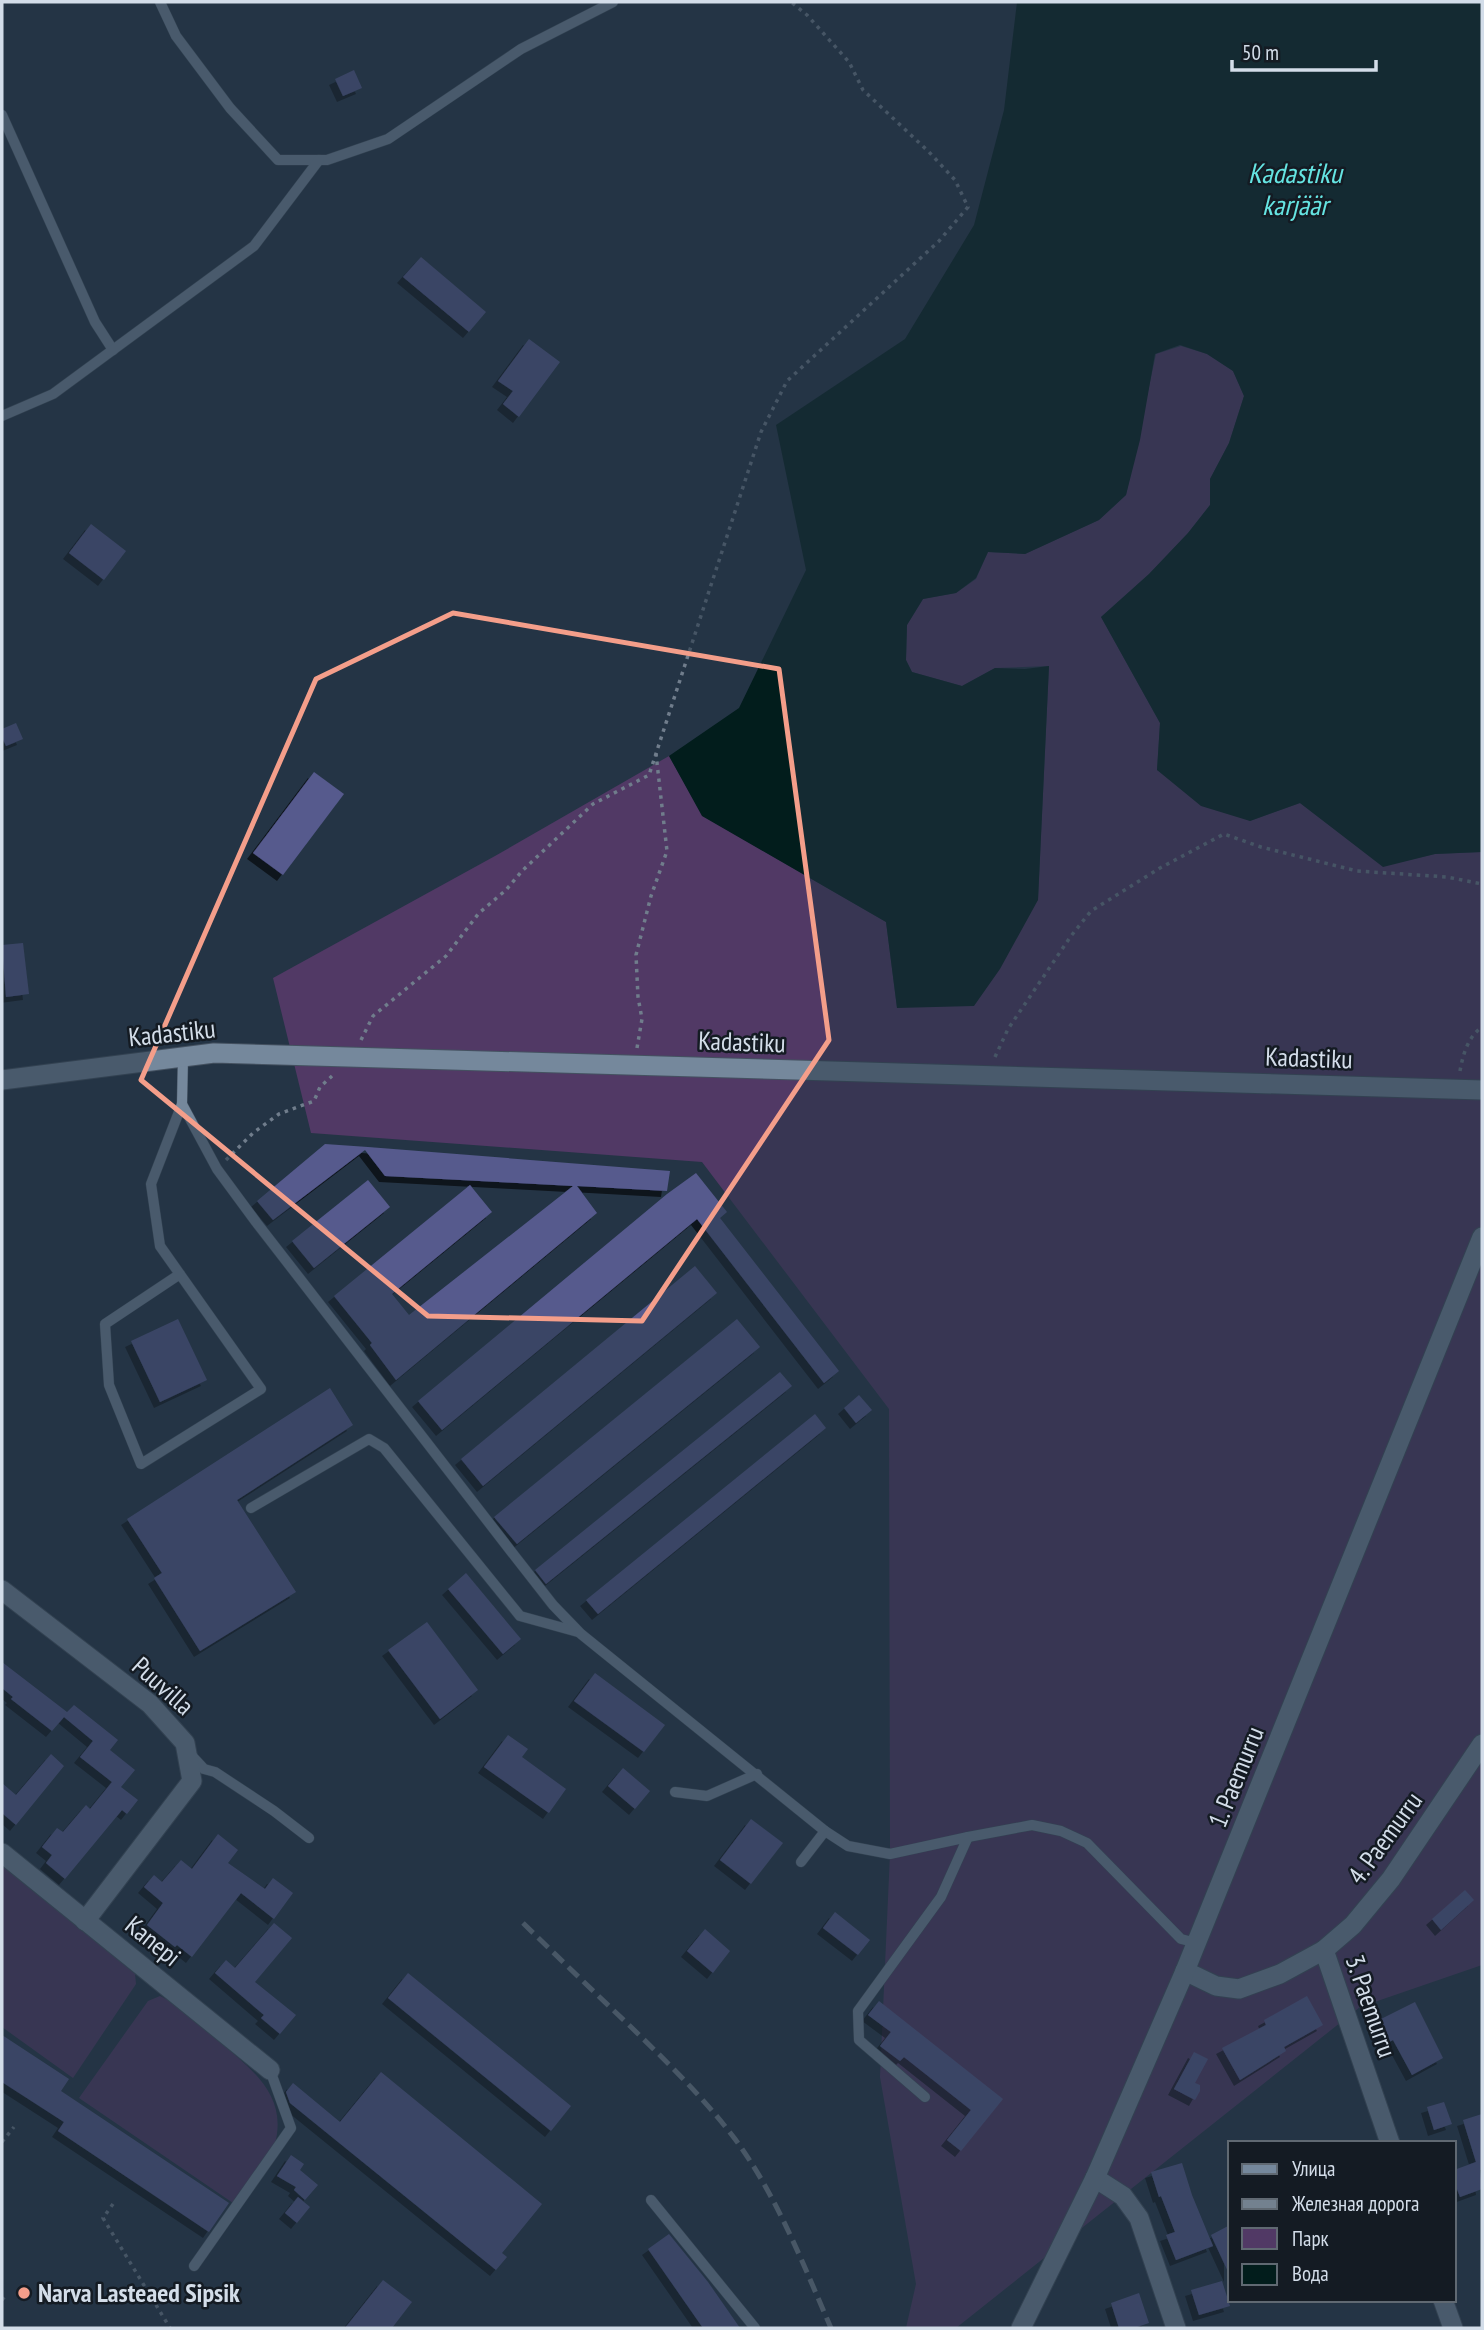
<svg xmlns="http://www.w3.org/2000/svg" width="1484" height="2330" viewBox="0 0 1484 2330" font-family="'PT Sans Narrow',sans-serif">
  <defs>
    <filter id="shadow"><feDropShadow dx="-6" dy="6" stdDeviation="0" flood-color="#0009"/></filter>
  </defs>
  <rect width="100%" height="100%" fill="#243445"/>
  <g fill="#513965">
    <path d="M1181,346L1207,354L1233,371L1244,396L1229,443L1210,479V505L1188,533L1149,574L1101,617L1160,723L1157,770L1250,821L1300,803L1383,866L1435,854L1482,852V1965L1360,2007L956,2328H906L916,2284L880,2077L890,1854L889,1409L702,1162L311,1133L273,978L495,856L669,756L703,816L886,922L897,1008L1038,900L1049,666L995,668L962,686L912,672L906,660L907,625L923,599L956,593L976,579L988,552L1025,554L1099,520L1126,495L1156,354Z"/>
    <path d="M2,1863L135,1974L136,1984L73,2078L2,2027Z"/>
    <path d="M160,1996L168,2000C186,2014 204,2029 222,2044C255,2072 289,2098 274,2147C270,2161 243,2190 233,2203L79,2098L148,2001Z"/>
  </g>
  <path fill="#021d1c" d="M1017,2H1482V852L1435,854L1383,867L1300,803L1250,821L1201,806L1157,770L1160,723L1101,617L1149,574L1188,533L1210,505V479L1229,443L1244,396L1233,371L1207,354L1180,345L1155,354L1140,440L1126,495L1099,520L1025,554L988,552L976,578L956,593L923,599L907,625L906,660L912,672L962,686L995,668L1025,669L1049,666L1038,900L1000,969L974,1006L897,1008L886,922L702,816L669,756L739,708L806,570L776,425L905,339L974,225L1004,110Z"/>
  <g fill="#565a8d" filter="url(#shadow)">
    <path d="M354,70L362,88L343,96L335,79Z"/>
    <path d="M421,257L486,312L469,332L403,277Z"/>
    <path d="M529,339L560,362L519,417L503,404L513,391L498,381Z"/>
    <path d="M91,524L126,551L104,580L69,553Z"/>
    <path d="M16,723L23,739L6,746L2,737V729Z"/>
    <path d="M314,772L344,794L283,875L253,853Z"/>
    <path d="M23,943L29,994L6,997L2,945Z"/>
    <path d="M325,1144L368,1147L670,1171L667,1191L577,1186L597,1213L396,1380L370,1345L372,1343L334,1296L470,1185L492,1212L392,1294L409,1315L573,1186L385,1176L365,1150L273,1220L257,1201Z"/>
    <path d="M696,1173L727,1212L720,1218L839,1371L824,1383L697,1219L442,1430L418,1401L667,1194Z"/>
    <path d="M368,1180L390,1207L314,1268L292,1241Z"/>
    <path d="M695,1266L717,1293L483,1486L461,1459Z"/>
    <path d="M178,1319L207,1380L160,1402L131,1341Z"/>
    <path d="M737,1319L760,1347L517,1544L494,1517Z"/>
    <path d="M780,1372L792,1386L546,1584L535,1570Z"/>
    <path d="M330,1388L353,1425L237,1500L296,1592L200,1651L154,1578L162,1573L127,1519Z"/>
    <path d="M859,1395L872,1410L856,1423L844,1408Z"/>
    <path d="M815,1414L826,1428L598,1614L586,1600Z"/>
    <path d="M466,1573L521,1639L503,1654L448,1589Z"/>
    <path d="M427,1622L478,1690L440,1719L388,1650Z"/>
    <path d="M2,1662L67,1712L74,1705L118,1740L110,1750L135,1770L121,1787L138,1800L127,1814L122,1810L65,1879L46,1863L52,1855L42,1847L57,1828L63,1832L86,1805L90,1809L112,1782L80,1757L93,1741L64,1717L52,1731L11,1699L13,1697L2,1688Z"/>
    <path d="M595,1673L665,1725L644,1752L574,1701Z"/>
    <path d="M508,1735L528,1749L522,1757L566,1789L549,1813L484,1767Z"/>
    <path d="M51,1754L64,1766L16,1825L2,1813V1783L16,1795Z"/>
    <path d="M623,1768L650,1791L635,1809L608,1786Z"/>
    <path d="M751,1819L783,1843L751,1884L720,1860Z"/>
    <path d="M218,1834L238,1850L228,1863L265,1889L273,1878L293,1893L274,1919L241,1893L192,1957L177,1945L175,1947L147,1925L163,1903L144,1887L154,1875L162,1882L181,1860L192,1869Z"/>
    <path d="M1465,1890L1474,1900L1441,1930L1432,1919Z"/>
    <path d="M835,1912L870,1940L858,1955L823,1928Z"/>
    <path d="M274,1923L292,1938L255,1982L296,2015L280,2034L261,2018L264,2015L215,1973L226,1960L235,1968Z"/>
    <path d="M705,1929L730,1951L713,1973L687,1951Z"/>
    <path d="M408,1973L571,2106L551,2131L388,1998Z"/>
    <path d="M1307,1996L1323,2025L1284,2047L1286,2051L1240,2080L1222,2048L1266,2025L1264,2020Z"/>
    <path d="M879,2001L1003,2099L961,2151L947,2140L971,2110L904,2057L900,2061L880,2046L891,2032L868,2015Z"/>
    <path d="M1415,2002L1443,2058L1412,2075L1393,2040L1384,2045L1373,2023Z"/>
    <path d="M2,2035L69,2079L61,2091L229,2203L209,2232L58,2131L64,2122L2,2082Z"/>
    <path d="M1194,2052L1208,2059L1195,2083L1200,2085V2091L1195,2100L1174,2089Z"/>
    <path d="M381,2072L542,2204L502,2253L507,2257L496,2270L290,2103L286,2092L293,2083L340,2122Z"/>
    <path d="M1444,2102L1452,2124L1434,2130L1427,2107Z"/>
    <path d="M1482,2114V2170H1480L1482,2189L1460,2197L1454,2181V2170L1476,2162L1463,2120Z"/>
    <path d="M291,2155L304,2164L300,2170L318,2185L305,2200L294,2190L296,2187L277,2176Z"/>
    <path d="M1182,2163L1192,2195L1213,2246L1176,2260L1166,2235L1175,2232L1161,2196L1159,2197L1151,2172Z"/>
    <path d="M298,2197L310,2207L297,2223L285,2213Z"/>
    <path d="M1230,2225V2276L1211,2235Z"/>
    <path d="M669,2234L708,2282L740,2328H703L648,2249Z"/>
    <path d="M383,2280L412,2302L392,2328H345Z"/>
    <path d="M1222,2281L1230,2306L1199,2315L1191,2290Z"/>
    <path d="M1139,2293L1149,2323L1134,2328H1119L1111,2303Z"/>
  </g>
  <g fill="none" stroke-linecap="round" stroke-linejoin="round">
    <defs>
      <g id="service">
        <path d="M160,2L176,36L230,108L278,160H327L388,139L521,49L613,2"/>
        <path d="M2,115L95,322L113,350"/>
        <path d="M2,416L53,394L254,246L319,160"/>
        <path d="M183,1057L182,1104L217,1169L256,1222L517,1559L553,1605L581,1634L825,1831L848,1846L890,1854L968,1837L1032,1825L1061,1831L1087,1843L1181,1939L1197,1943"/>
        <path d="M180,1274L105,1324L109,1385L141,1464L261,1389L160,1246L151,1184L182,1104"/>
        <path d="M251,1508L369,1439L384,1448L520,1616L578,1632"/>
        <path d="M191,1755L204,1769L215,1772L274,1811L309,1838"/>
        <path d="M675,1792L707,1796L757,1774"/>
        <path d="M801,1862L825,1831"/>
        <path d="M925,2097L859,2040L858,2011L941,1897L968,1837"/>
        <path d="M651,2200L755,2328"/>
        <path d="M194,2266L291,2128L270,2070"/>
      </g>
      <g id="minor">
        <path d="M2,1080L214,1053L1482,1090"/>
        <path d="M2,1590L150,1704L185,1743L192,1781L85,1921"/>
        <path d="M2,1853L270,2070"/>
        <path d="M1324,1950L1390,2143"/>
        <path d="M1185,1971L1216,1986L1239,1989L1280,1974L1324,1950L1353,1925L1391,1879L1482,1744"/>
        <path d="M1095,2178L1123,2196L1139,2218L1176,2328"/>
        <path d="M1443,2300L1453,2328"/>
        <path d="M1021,2328L1095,2178L1185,1971L1482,1237"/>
      </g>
    </defs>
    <use href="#service" stroke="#445160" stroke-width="11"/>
    <use href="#minor" stroke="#445160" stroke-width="21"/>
    <g stroke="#707d8c" stroke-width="3.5" stroke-dasharray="3.5 5" stroke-linecap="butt">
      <path d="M361,1040L373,1016L446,956L479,913L506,890L522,871L593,804L649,775L761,432L787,381L939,241L968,207L955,180L929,152L863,90L849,62L807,15L791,2"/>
      <path d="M637,1048L642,1019L638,997L636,955L651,896L667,851L656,754"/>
      <path d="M995,1057L1008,1029L1071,936L1091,911L1160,868L1224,834L1261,847L1357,871L1447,877L1482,884"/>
      <path d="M1460,1071C1463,1054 1468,1037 1482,1027"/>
      <path d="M226,1160L253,1133L279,1114L314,1101L320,1087L332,1076"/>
      <path d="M2,2142L14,2127"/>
      <path d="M113,2204L103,2218L170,2328"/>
      <path d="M2,2300L6,2295"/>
    </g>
    <use href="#service" stroke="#75889c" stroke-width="10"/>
    <use href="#minor" stroke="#75889c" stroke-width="19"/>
    <path stroke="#73818f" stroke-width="5" stroke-dasharray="14 7" stroke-linecap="butt" d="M523,1923C559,1958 594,1992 630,2026C667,2062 704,2098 735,2139C777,2196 803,2264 831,2328"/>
  </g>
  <path d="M0 0H1484V2330H0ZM453,613L779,669L829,1040L642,1321L428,1316L141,1080L316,679Z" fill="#243445" fill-opacity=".55" fill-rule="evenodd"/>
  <path fill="none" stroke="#f49e8a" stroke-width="5" stroke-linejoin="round" d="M453,613L779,669L829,1040L642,1321L428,1316L141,1080L316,679Z"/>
  <circle fill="#f49e8a" stroke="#141b23" stroke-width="2.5" cx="24" cy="2293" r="7"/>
  <g text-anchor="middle" stroke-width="5" stroke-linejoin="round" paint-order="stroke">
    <g font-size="26" fill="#d3dde9" stroke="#141b23">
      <text transform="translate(172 1033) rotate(-6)" y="9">Kadastiku</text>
      <text transform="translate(742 1042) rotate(2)" y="9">Kadastiku</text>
      <text transform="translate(1309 1058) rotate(2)" y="9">Kadastiku</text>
      <text transform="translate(163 1686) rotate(42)" y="9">Puuvilla</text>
      <text transform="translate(1236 1777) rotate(-68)" y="9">1. Paemurru</text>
      <text transform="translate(1385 1838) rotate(-54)" y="9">4. Paemurru</text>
      <text transform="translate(153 1941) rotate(39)" y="9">Kanepi</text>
      <text transform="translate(1371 2006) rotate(71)" y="9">3. Paemurru</text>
    </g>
    <g font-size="26" font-weight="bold" fill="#d3dde9" stroke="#141b23" text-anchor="start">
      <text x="38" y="2302">Narva Lasteaed Sipsik</text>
    </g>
    <g font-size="28" font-style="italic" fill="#65e4e2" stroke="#141b23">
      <text x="1295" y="183">Kadastiku<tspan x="1295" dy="32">karjäär</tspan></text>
    </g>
  </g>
  <rect width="1484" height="2330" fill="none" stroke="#d3dde9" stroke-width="7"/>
  <rect x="1228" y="2141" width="228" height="161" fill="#141b23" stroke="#606972" stroke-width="2"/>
  <rect x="1242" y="2164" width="35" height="10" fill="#75889c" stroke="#606972" stroke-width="2"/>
  <text x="1292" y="2176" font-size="21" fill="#d3dde9">Улица</text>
  <rect x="1242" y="2199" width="35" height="10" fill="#73818f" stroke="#606972" stroke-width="2"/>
  <text x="1292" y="2211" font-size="21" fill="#d3dde9">Железная дорога</text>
  <rect x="1242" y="2228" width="35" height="21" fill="#513965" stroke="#606972" stroke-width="2"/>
  <text x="1292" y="2246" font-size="21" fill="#d3dde9">Парк</text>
  <rect x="1242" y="2264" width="35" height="21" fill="#021d1c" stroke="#606972" stroke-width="2"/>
  <text x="1292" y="2281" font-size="21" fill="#d3dde9">Вода</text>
  <path d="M1232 60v10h144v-10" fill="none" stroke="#d3dde9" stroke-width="3.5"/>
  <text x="1242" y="60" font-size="21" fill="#d3dde9" stroke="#141b23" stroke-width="5" paint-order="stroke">50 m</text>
</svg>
